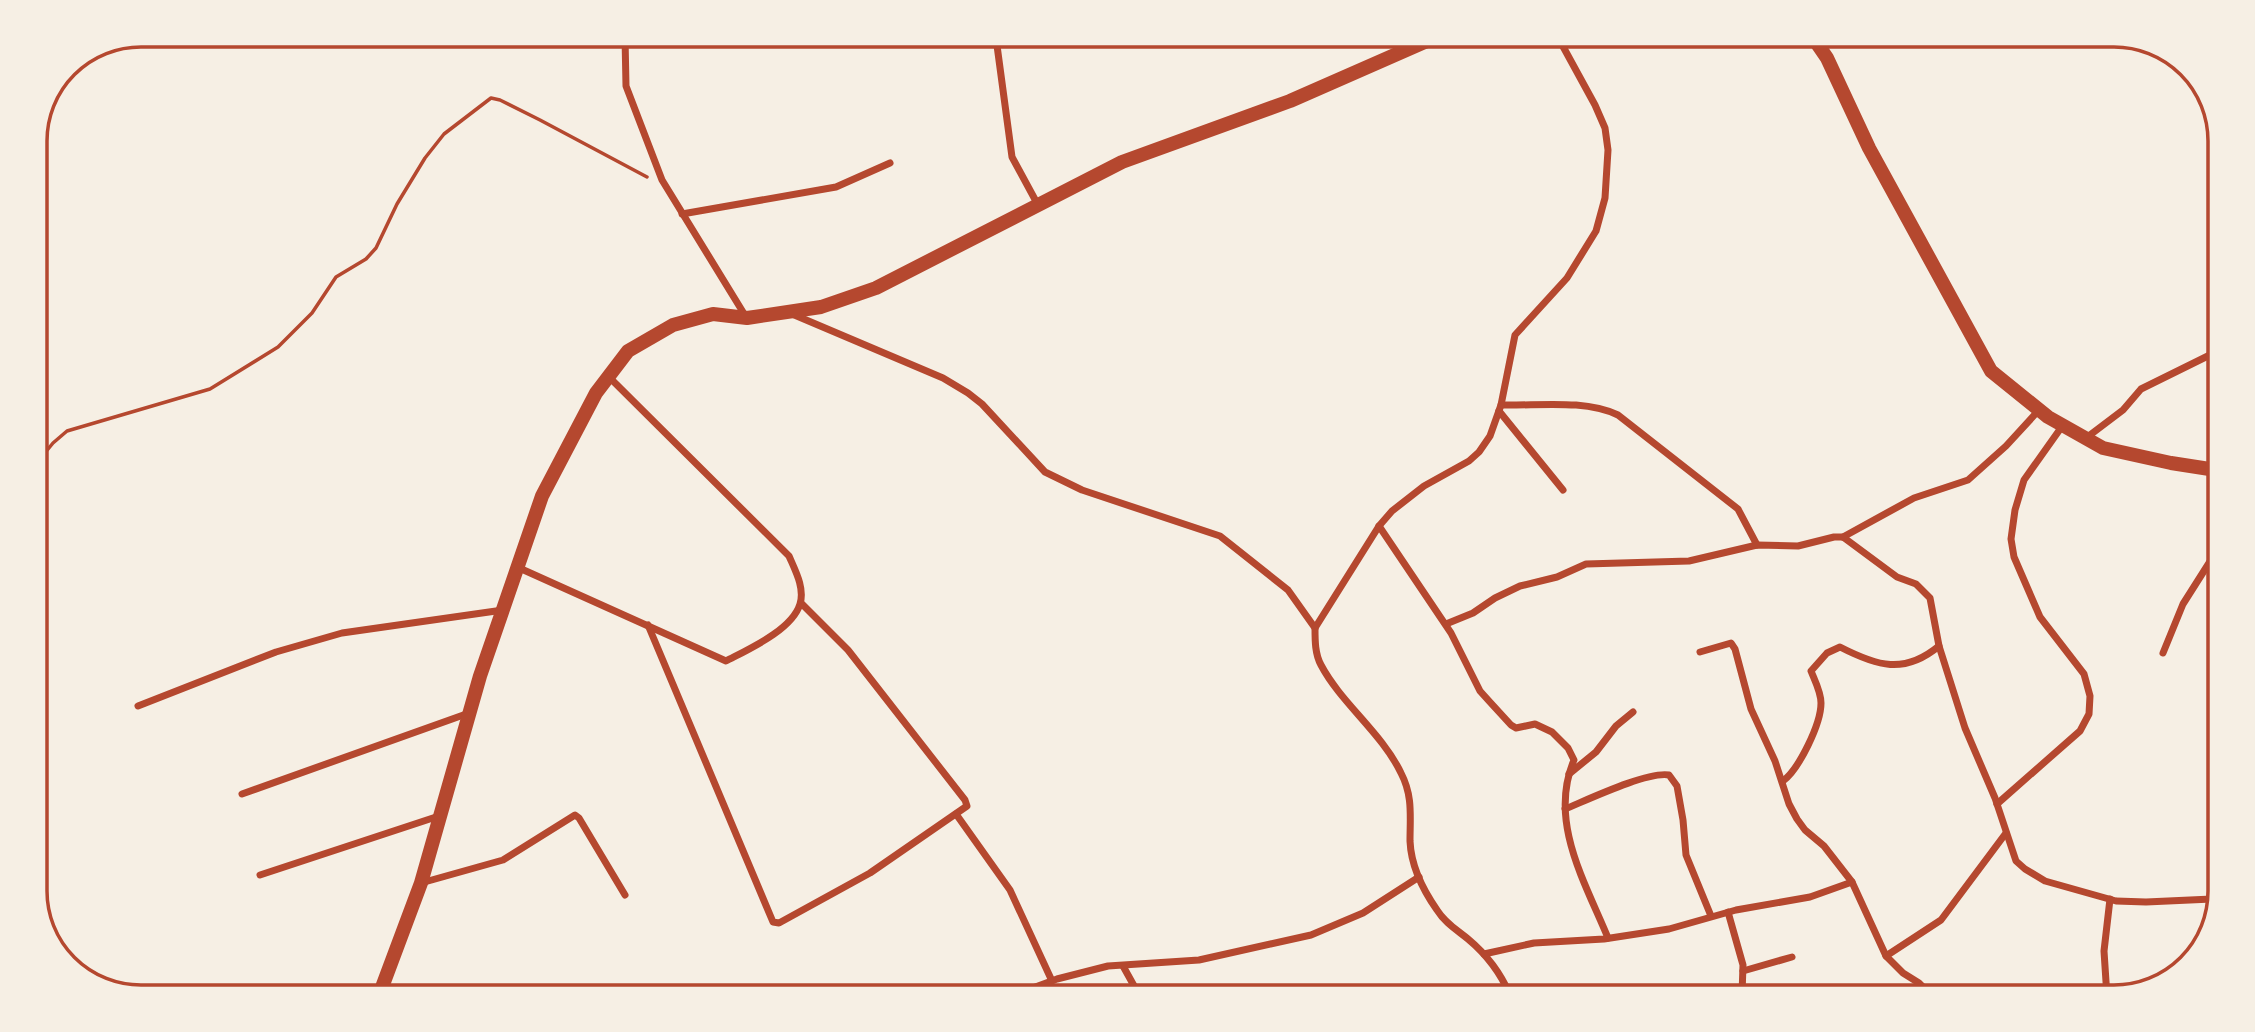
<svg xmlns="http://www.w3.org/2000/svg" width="2255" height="1032" viewBox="0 0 2255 1032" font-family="'DejaVu Sans',sans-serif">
  <rect width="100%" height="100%" fill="#f6efe4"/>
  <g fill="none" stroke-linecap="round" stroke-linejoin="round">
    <path stroke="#b5482f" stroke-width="3.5" d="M35,465L53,443L67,431L210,389L278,347L312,313L336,277L366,259L376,248L397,204L425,158L444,134L491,98L500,100L540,120L647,177"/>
    <g stroke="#b5482f" stroke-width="7">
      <path d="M625,37L626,86L662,180L746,317"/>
      <path d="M996,38L1012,157L1038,205"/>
      <path d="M382,39L384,36"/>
      <path d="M682,214L836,187L890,163"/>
      <path d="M792,314L943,378L968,393L982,404L1045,472L1082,490L1220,536L1288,590L1315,628"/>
      <path d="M1501,405C1538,406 1584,399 1618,415L1738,509L1757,545"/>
      <path d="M1499,411L1563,490"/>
      <path d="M2086,438L2123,410L2141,389L2218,351"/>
      <path d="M1379,526L1451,633L1480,691L1489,701L1511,725L1516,728L1535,724L1552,732L1568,748L1574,760C1548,821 1585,882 1608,938"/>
      <path d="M1843,537L1914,498L1968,480L2006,446L2039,410"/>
      <path d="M517,567L726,661C749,649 792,630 800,604C805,588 795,570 789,556L609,377"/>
      <path d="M1446,624L1473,613L1495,598L1520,586L1557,577L1586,564L1689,561L1757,545L1798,546L1834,537H1843L1897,577L1916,584L1930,598L1939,646L1965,728L1995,798L2016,861L2025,869L2045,881L2116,901L2146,902L2212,899"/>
      <path d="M648,625L773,922L779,923L870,873L967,806L965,800L848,650L801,603"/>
      <path d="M1700,652L1731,643L1735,649L1751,709L1775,761L1789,804L1797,819L1805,830L1824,846L1852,882L1886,956L1903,973L1919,983L1932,996"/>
      <path d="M2163,653L2183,604L2216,552"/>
      <path d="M138,706L276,652L342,633L503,610"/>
      <path d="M1569,774L1596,752L1616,726L1633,712"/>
      <path d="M1783,781C1799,769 1821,724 1821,703C1821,692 1815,681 1811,671L1827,653L1840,647C1877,666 1904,675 1939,646"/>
      <path d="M242,794L469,713"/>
      <path d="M1997,804L2080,731L2089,714L2090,696L2084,674L2040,617L2014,557L2011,539L2015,510L2024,480L2063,425"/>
      <path d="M1565,809C1587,800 1648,771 1669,775L1677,786L1683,820L1686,855L1711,916"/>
      <path d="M956,814L1010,890L1052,981"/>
      <path d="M260,875L442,815"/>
      <path d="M421,883L503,860L575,815L579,818L625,895"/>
      <path d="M1728,912L1743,965L1742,995"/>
      <path d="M1484,954L1534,943L1604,939L1669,929L1736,910L1810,897L1852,882"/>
      <path d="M1886,956L1941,920L2006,833"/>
      <path d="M1123,966L1138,993"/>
      <path d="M1743,971L1792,957"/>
      <path d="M1019,993L1057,979L1108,966L1199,960L1311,935L1363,913L1419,877"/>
      <path d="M1510,995C1501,974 1486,954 1468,939C1457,930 1445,923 1437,910C1423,890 1411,865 1410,841C1410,816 1413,796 1401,773C1382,733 1341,703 1321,665C1315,654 1315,641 1315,628L1379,526L1392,511L1424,486L1469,461L1479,452L1490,436L1501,405L1515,335L1567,278L1596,231L1605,198L1608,150L1605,128L1595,105L1560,41"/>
      <path d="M2107,997L2104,951L2110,899"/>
    </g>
    <g stroke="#b5482f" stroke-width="14">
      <path d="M1816,42L1827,58L1869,148L1991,371L2048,417L2103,448L2171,463L2216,470"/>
      <path d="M381,990L421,883L480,676L542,496L596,393L628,351L673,325L713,314L747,318L821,307L876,288L1122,162L1290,101L1429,40"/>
    </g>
  </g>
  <path d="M0 0H2255V1032H0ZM141 47H2114A94 94 0 0 1 2208 141V891A94 94 0 0 1 2114 985H141A94 94 0 0 1 47 891V141A94 94 0 0 1 141 47Z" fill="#f6efe4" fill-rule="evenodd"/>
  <path fill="none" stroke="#b5482f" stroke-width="3.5" d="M141 47H2114A94 94 0 0 1 2208 141V891A94 94 0 0 1 2114 985H141A94 94 0 0 1 47 891V141A94 94 0 0 1 141 47Z"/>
</svg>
